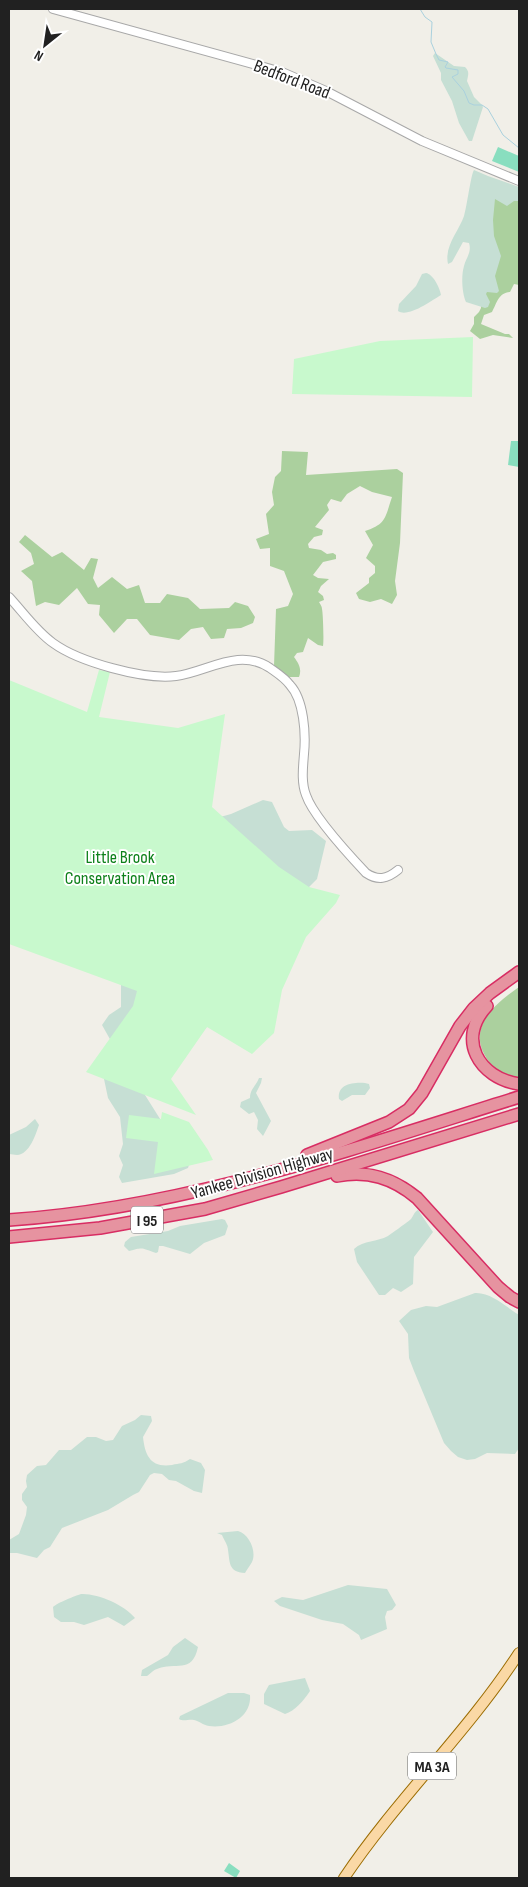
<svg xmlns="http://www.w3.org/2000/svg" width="528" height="1887" viewBox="0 0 528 1887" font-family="'Sofia Sans Condensed',sans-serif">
  <rect width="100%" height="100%" fill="#f1efe8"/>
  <g fill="#abd09e">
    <path d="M519,187V285L514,284L510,292C498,293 497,303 492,312L484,315L481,324L505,334H509L513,338L493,335L480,339L470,331L474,324V317L479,312L481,308L480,194Z"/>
    <path d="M282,451L308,452L306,475L397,469L403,473L400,543L395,581L397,595L392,604L381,599L370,602L359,599L356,593L369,583V578L375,573V566L366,558L373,545L365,531C387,524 385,517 392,497L372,492L360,486L347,494L341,502L331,499L327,505L329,510L315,527L323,530L322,535L314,537L308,544L309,548L321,550L327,554L333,553L336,555V559L323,562L313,575L318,578L329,579L321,586L318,592L323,596L324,600L319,602C320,604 322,606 322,609C323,613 324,641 323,646L318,645L308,638L303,652L297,653L294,657C299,664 302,669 299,677H289L274,666L276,609L288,606L293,594L284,571L270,566V548L260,549L256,539L269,534L266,514L274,505L272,492L275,477L281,471Z"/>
    <path d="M25,535L52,557L62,552L84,570L91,558L98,559L93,578L98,588L112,577L127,589L139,585L145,603H160L167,594L188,598L200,609L229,608L235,602L248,606L255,617L253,623L241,628L227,629L224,638L211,639L203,627L191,629L179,640L150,635L137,619H127L114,633L99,615L100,605L88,604L77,588L59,605L45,602L36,606L32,581L21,571L34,564L31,553L19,542Z"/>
    <path d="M519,987V1078C505,1077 495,1071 487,1059C466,1027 495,1004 519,987Z"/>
  </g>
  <g fill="#c6dfd4">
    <path d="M435,53L454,66L465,67C470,72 468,75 467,81L474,97L482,105L483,107L472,141H469L459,123L452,101L441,80V73L433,56Z"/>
    <path d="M474,170L488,176L519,187V201H514L507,206L495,199L493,220L494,236L501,256L495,276L499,291L497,293L487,292L486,294L490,302L488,307L485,308L466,302C462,293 461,276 464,266C466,258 472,252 469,243L463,242L452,262L448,264C444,246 459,231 464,216C467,206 471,174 474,170Z"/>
    <path d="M426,273C433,274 440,288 441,295C431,301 408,318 398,311L399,304L416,286L422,274Z"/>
    <path d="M263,800L272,802L284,827L289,831L312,830L326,841L317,879L304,892L253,976L145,1095L189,1165L188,1168L174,1174L122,1183L119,1177L123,1165L119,1156L123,1144L120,1117L108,1098L104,1079L111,1041L102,1025L109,1015L121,1007V973L213,819L231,814Z"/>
    <path d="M259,1078H262L261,1083L256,1093L271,1121L263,1136L257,1129L258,1120L254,1112L249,1114L240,1107L241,1102L250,1098C250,1089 256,1086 259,1078Z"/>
    <path d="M365,1083L369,1084L370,1088L365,1095H352L342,1101L339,1099C337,1084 353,1082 365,1083Z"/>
    <path d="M35,1119L39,1125C36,1134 29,1155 17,1155C14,1155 12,1154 9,1154V1135L26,1127Z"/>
    <path d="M418,1210L433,1232L414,1257L413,1284L401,1292L393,1288L385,1295H379L357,1262L354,1249C364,1240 377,1242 388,1236C391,1234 409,1221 411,1219C414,1215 414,1212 418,1210Z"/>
    <path d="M222,1219L225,1220L228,1226L225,1235L204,1243L190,1254L163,1246H159L158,1252L156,1253C141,1248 144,1247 129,1251L124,1246L125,1242L131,1237L168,1231L180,1226Z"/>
    <path d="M475,1293C491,1292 506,1307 519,1315V1448L515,1454L487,1453L475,1459L467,1460L458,1457L451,1451L444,1443L414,1371L409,1358L408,1334L399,1321L411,1310L426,1306L437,1307Z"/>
    <path d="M141,1415L151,1416L152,1421L143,1437C145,1456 151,1468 172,1465C180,1463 183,1464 190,1459L201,1463L205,1470L202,1493L194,1491L176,1481L169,1480L162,1474L154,1473L150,1475L139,1492L133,1495L108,1510L62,1528L50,1547L44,1550L37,1558L17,1553H9V1540L19,1534L26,1515L27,1507L22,1500V1494L27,1487L26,1481L27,1475L37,1466L46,1465L59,1450H71L87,1437H96L106,1441L113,1440L122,1426L135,1420Z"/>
    <path d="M238,1531C249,1534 257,1551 252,1562C250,1566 247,1569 245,1573C228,1572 230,1562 228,1550C228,1545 224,1540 222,1535L217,1533Z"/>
    <path d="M348,1585L387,1589L396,1605L392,1610L387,1611L385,1617L387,1629L361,1640L359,1635L343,1624L322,1620L280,1606L274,1601L282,1597L303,1600Z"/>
    <path d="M81,1594C97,1593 125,1605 135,1618L124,1626L108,1617L84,1625L74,1622H61L54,1617L53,1607C57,1603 75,1596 81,1594Z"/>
    <path d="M185,1638L198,1647C192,1675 175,1661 157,1669C153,1670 150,1674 147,1676H141L142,1670L168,1655L173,1647Z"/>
    <path d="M305,1678L310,1691C304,1700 295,1711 285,1714L264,1704V1694L269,1685Z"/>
    <path d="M228,1693H244L250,1695C252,1717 228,1729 209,1726C203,1725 199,1721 194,1720C188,1719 184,1722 179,1719L180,1716Z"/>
  </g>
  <g fill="#c8f9cd">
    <path d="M473,337L472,397L292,394L294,359L380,341Z"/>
    <path d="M99,670L110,672L99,717L178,728L225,714L212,807L279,867L309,887L340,895L336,903L306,937L282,990L274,1033L252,1054L207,1027L171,1079L196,1115L86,1072L133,1006L137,991L9,944V680L87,712Z"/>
    <path d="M162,1112L189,1122L208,1150L213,1160L154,1174L158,1142L126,1138L129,1115L161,1119Z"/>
  </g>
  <g fill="#89debf">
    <path d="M498,147L519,156V172L492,161Z"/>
    <path d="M519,432V467L508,465L511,441H518Z"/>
    <path d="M229,1863L240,1871L236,1878L224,1871Z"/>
  </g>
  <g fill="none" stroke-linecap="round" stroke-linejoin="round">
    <g stroke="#aad1de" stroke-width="1">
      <path d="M9,9H28"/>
      <path d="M420,9L425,17L432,22L431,42L436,54L439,60L448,62L445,67L446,68L458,70V74L452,77L464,91L469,103L474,105H482L488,109L503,135L519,148"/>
    </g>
    <defs>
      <g id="minor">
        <path d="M53,9L282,72L326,91L422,141L519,181"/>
        <path d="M9,597C23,612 36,631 53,643C79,662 144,680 176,676C207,672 239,647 270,668C277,673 285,678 290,685C304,700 306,734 304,754C303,767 301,782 306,795C313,816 350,856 366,873C378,881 387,879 398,870"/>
      </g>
      <path id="major" d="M344,1878C397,1799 467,1733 519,1653"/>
      <g id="highway">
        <path d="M487,1006C456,1039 479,1078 519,1084"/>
        <path d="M307,1155L389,1122L409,1109L422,1093L460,1026L474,1008L490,993L519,972"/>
        <path d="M337,1176C368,1170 393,1178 417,1198L498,1287L510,1297L519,1302"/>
        <path d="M9,1220C185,1208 352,1149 519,1097"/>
        <path d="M9,1237L100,1228L205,1209L281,1187L519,1114"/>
      </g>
    </defs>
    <use href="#minor" stroke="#a8a8a8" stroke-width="10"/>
    <use href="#major" stroke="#9c6d03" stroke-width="12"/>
    <use href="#highway" stroke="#d82d63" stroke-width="14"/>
    <use href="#minor" stroke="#fff" stroke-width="8"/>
    <use href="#major" stroke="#fad8a5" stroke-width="10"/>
    <use href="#highway" stroke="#e693a0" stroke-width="11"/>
  </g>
  <g text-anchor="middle" stroke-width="4" stroke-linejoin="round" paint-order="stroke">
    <g fill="#fff" stroke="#646464" stroke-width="1">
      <rect x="131" y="1206.5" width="32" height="27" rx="4"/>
      <rect x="408" y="1752.5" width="48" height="27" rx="4"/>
    </g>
    <g font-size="16" font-weight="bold" fill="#212121">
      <text x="147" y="1226">I 95</text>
      <text x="432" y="1772">MA 3A</text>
    </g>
    <g font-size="18" fill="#212121" stroke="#fff">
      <text transform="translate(292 79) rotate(21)" y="6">Bedford Road</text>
      <text transform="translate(262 1173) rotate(-16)" y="6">Yankee Division Highway</text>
    </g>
    <g font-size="18" fill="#0e811b" stroke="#fff">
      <text x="120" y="863">Little Brook<tspan x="120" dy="21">Conservation Area</tspan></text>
    </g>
  </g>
  <rect width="528" height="1887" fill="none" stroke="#212121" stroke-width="20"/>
  <g transform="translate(45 45) rotate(210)" stroke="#ffffff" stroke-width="4" paint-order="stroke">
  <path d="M0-4L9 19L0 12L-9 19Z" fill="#212121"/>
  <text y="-8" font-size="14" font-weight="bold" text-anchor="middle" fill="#212121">N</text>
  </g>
</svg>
